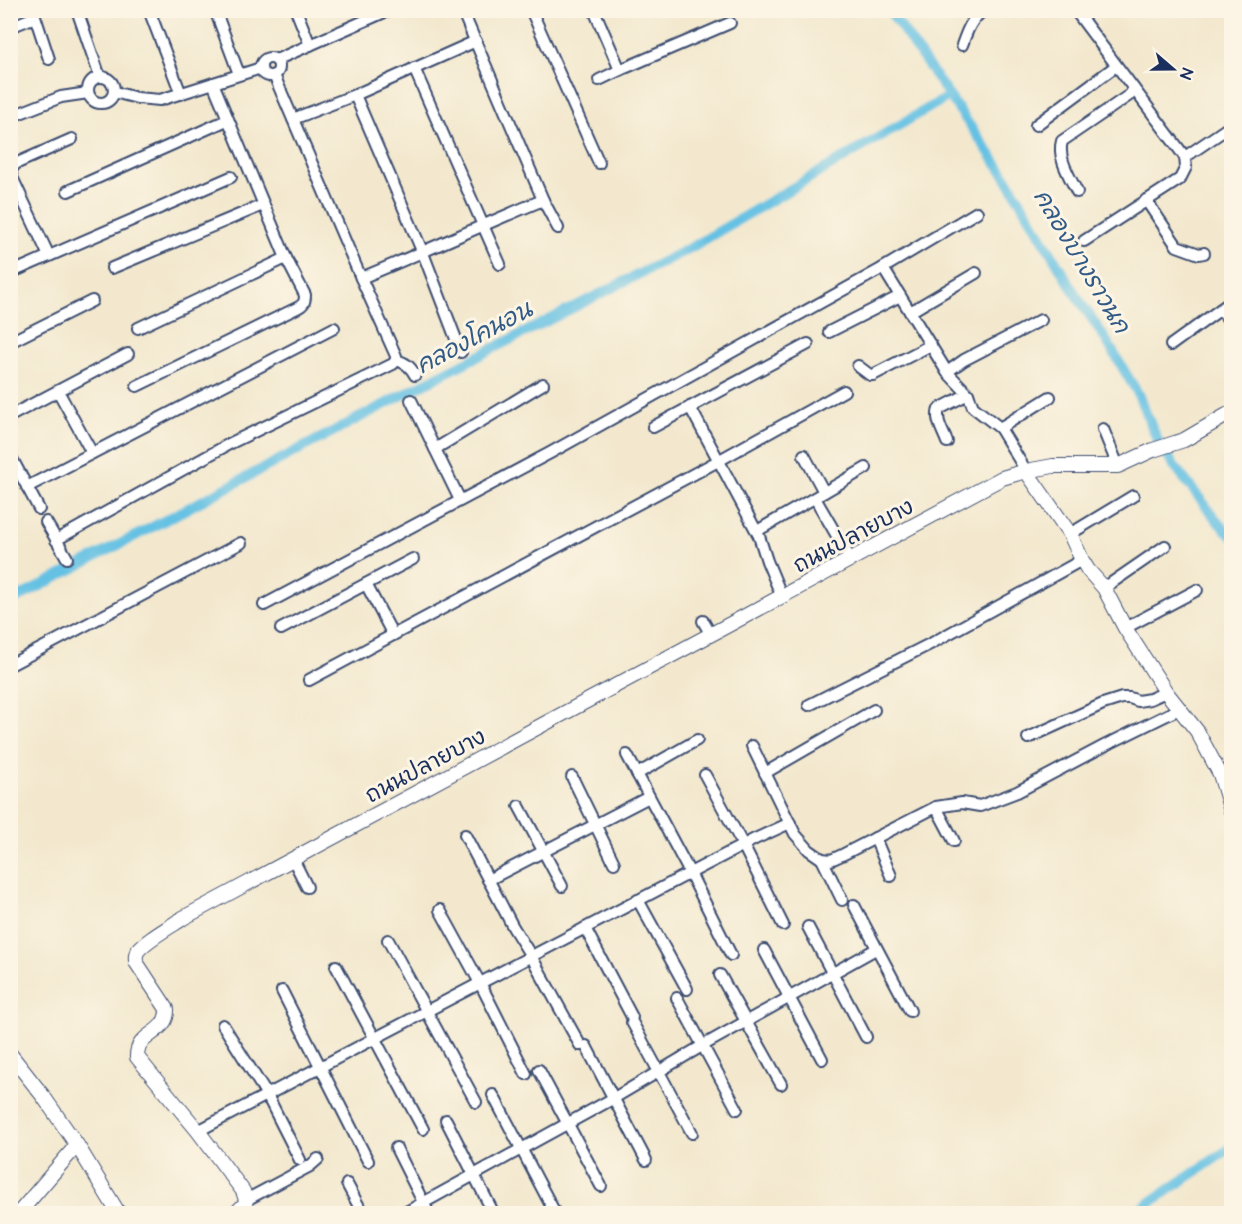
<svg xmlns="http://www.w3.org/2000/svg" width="1242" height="1224" viewBox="0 0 1242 1224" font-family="'Architects Daughter','Playpen Sans Thai',sans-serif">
  <rect width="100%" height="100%" fill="#fcf5e5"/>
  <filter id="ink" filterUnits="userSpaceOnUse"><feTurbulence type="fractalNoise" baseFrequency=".0167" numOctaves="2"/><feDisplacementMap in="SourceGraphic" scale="12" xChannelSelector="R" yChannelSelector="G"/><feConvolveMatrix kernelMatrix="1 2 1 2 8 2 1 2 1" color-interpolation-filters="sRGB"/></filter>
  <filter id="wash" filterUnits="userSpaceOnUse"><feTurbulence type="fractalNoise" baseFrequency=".008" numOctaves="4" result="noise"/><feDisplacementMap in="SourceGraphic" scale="24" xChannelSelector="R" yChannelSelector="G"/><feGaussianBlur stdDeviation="1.35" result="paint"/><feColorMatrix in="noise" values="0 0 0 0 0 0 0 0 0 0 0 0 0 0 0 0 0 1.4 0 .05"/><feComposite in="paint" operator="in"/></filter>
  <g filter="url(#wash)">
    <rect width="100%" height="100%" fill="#f3e8ce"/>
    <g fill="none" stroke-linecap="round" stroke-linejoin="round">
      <g stroke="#65c1e3" stroke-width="10">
        <path d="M889,10L1004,174L1076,295L1106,340L1137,392L1157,439L1175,467L1219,523L1232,536"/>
        <path d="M10,602L410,391L692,247L949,96"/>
        <path d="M1133,1214L1232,1147"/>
      </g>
    </g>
  </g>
  <g filter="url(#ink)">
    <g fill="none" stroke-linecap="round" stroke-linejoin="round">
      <defs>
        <g id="street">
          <path d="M33,10L49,59"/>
          <path d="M77,10L100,77"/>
          <path d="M149,10L181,94"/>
          <path d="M215,10L239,74"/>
          <path d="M296,10L310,45"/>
          <path d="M462,10L543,200L558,228"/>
          <path d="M531,10L599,163"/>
          <path d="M594,10L620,70"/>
          <path d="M1075,10L1185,157L1186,167L1180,179L1084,241"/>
          <path d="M10,27L35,17"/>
          <path d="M962,45C967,31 971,19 984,10"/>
          <circle cx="270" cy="67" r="9"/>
          <path d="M276,60L389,10"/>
          <path d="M414,68L500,264"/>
          <path d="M274,75L361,278L396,356V360"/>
          <circle cx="101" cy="90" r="13"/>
          <path d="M599,80L620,70L730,23"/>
          <path d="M114,92L137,98L160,100L261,68"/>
          <path d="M355,95L423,253L461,352"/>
          <path d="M10,117L61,97L88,93"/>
          <path d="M293,119L355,95L476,41"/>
          <path d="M1036,125L1116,66"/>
          <path d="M1185,157L1232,125"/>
          <path d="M10,172L15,164L72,139"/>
          <path d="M10,173L49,256"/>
          <path d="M68,191L227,120"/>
          <path d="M1077,192C1070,177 1057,158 1062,141L1131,94L1133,88"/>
          <path d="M1146,200L1177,246L1199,254L1204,253"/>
          <path d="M112,268L263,205"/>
          <path d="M883,268L947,372L968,394L973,407L1000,428L1026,471"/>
          <path d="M10,273L231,177"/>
          <path d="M361,278C422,253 482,225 543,200"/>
          <path d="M1221,309L1232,325"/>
          <path d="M910,312L976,273"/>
          <path d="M138,328L286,258"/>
          <path d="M829,332L900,296"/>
          <path d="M10,342L92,301"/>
          <path d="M1171,345L1232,301"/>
          <path d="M858,366L870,375H873L931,345"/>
          <path d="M947,372L964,360L1041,320"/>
          <path d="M137,386L297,308C303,305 305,303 305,295L286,258L213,83"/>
          <path d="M58,391L92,453"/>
          <path d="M411,400L458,496L461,500"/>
          <path d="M690,407L759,536L767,561L782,597"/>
          <path d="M10,416L128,354"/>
          <path d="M653,427L808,344"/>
          <path d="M1000,428L1050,397"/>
          <path d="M1103,429L1118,466"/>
          <path d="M947,442C943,431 935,420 939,409L968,394"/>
          <path d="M435,449L543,384"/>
          <path d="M10,455L39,509"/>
          <path d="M804,455L824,492"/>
          <path d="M27,487L334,328"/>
          <path d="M815,498L851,560"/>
          <path d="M46,522L67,558"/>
          <path d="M757,531L866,468"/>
          <path d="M1070,534L1133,496"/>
          <path d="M56,540L231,443L393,364L396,360C406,363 410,366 415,375"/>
          <path d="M366,584L393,635"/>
          <path d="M1104,588L1165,546"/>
          <path d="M264,605L550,453L883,268L977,212"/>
          <path d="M703,621L711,635"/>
          <path d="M1125,628L1197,590"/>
          <path d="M281,629L413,559"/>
          <path d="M10,665L241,543"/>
          <path d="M309,680L718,461L844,391"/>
          <path d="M809,705L932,643L1082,560"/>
          <path d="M1028,738L1103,704L1122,698H1130L1138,701L1150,699L1166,692"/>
          <path d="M752,746L795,834L809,850L822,859L831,860L844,854L936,807L962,803L980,806L1017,792L1106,745L1179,709"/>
          <path d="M627,755L690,873L731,955"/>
          <path d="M765,773L874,710"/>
          <path d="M637,774L697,740"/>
          <path d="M705,775L743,845L783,925"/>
          <path d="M572,777L614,863"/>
          <path d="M519,806L562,886"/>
          <path d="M936,807L954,841"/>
          <path d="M465,835L513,927L531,956L580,1045"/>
          <path d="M875,838L891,876"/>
          <path d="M293,859L307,887"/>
          <path d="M822,859L842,900"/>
          <path d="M488,880L649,797"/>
          <path d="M638,900L687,989"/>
          <path d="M854,905L910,1011"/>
          <path d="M440,910L480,983L526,1074"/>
          <path d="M808,927L866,1037"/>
          <path d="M585,928L632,1017"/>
          <path d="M388,940L476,1102"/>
          <path d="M764,950L822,1059"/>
          <path d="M336,966L423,1129"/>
          <path d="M720,975L781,1084"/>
          <path d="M282,991L368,1161"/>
          <path d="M677,998L737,1109"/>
          <path d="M632,1022L692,1133"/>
          <path d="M223,1025L267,1095L300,1160"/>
          <path d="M586,1046L646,1160"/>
          <path d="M539,1070L601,1186"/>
          <path d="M493,1095L554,1211"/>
          <path d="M446,1120L494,1214"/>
          <path d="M198,1131L755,839L790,823"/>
          <path d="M396,1148L429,1214"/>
          <path d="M347,1184L363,1214"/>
          <path d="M246,1200L310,1166L318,1159"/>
          <path d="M403,1214L614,1098L702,1046L876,949"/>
        </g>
        <g id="secondary">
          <path d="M1026,471L1070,534L1082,560L1088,570L1104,588L1125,628L1166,692L1197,731L1220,774L1232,814"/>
          <path d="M10,1054L43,1096L77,1145L119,1214"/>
          <path d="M18,1214L77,1145"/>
          <path d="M235,1214L245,1204L246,1200L243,1191L198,1131L137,1057C136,1032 168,1035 167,1009L136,962C136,957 135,956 137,952C144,941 172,926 183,918L1002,478L1026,471L1053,466H1118L1153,450L1184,440L1232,412"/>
        </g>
      </defs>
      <use href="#street" stroke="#3b4b6f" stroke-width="14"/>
      <use href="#secondary" stroke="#3b4b6f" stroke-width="16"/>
      <use href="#street" stroke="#fff" stroke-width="10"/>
      <use href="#secondary" stroke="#fff" stroke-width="14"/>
    </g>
  </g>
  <g text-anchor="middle" stroke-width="6" stroke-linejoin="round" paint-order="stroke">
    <g font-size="22" fill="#1b2f5e" stroke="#fcf5e5">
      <text transform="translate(853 535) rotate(-28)" y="8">ถนนปลายบาง</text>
      <text transform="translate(425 765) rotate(-28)" y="8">ถนนปลายบาง</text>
    </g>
    <g font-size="24" font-style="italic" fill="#315b86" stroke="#fcf5e5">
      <text transform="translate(1082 261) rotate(59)" y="8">คลองบางราวนก</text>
      <text transform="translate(474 337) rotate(-28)" y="8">คลองโคนอน</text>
    </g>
  </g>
  <rect width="1242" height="1224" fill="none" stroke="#fcf5e5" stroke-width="36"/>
  <g transform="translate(1173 69) rotate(110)" stroke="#fcf5e5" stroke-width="4.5" paint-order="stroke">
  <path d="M0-4.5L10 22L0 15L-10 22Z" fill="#1b2f5e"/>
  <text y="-9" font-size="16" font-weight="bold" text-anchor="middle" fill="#1b2f5e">N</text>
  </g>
</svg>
